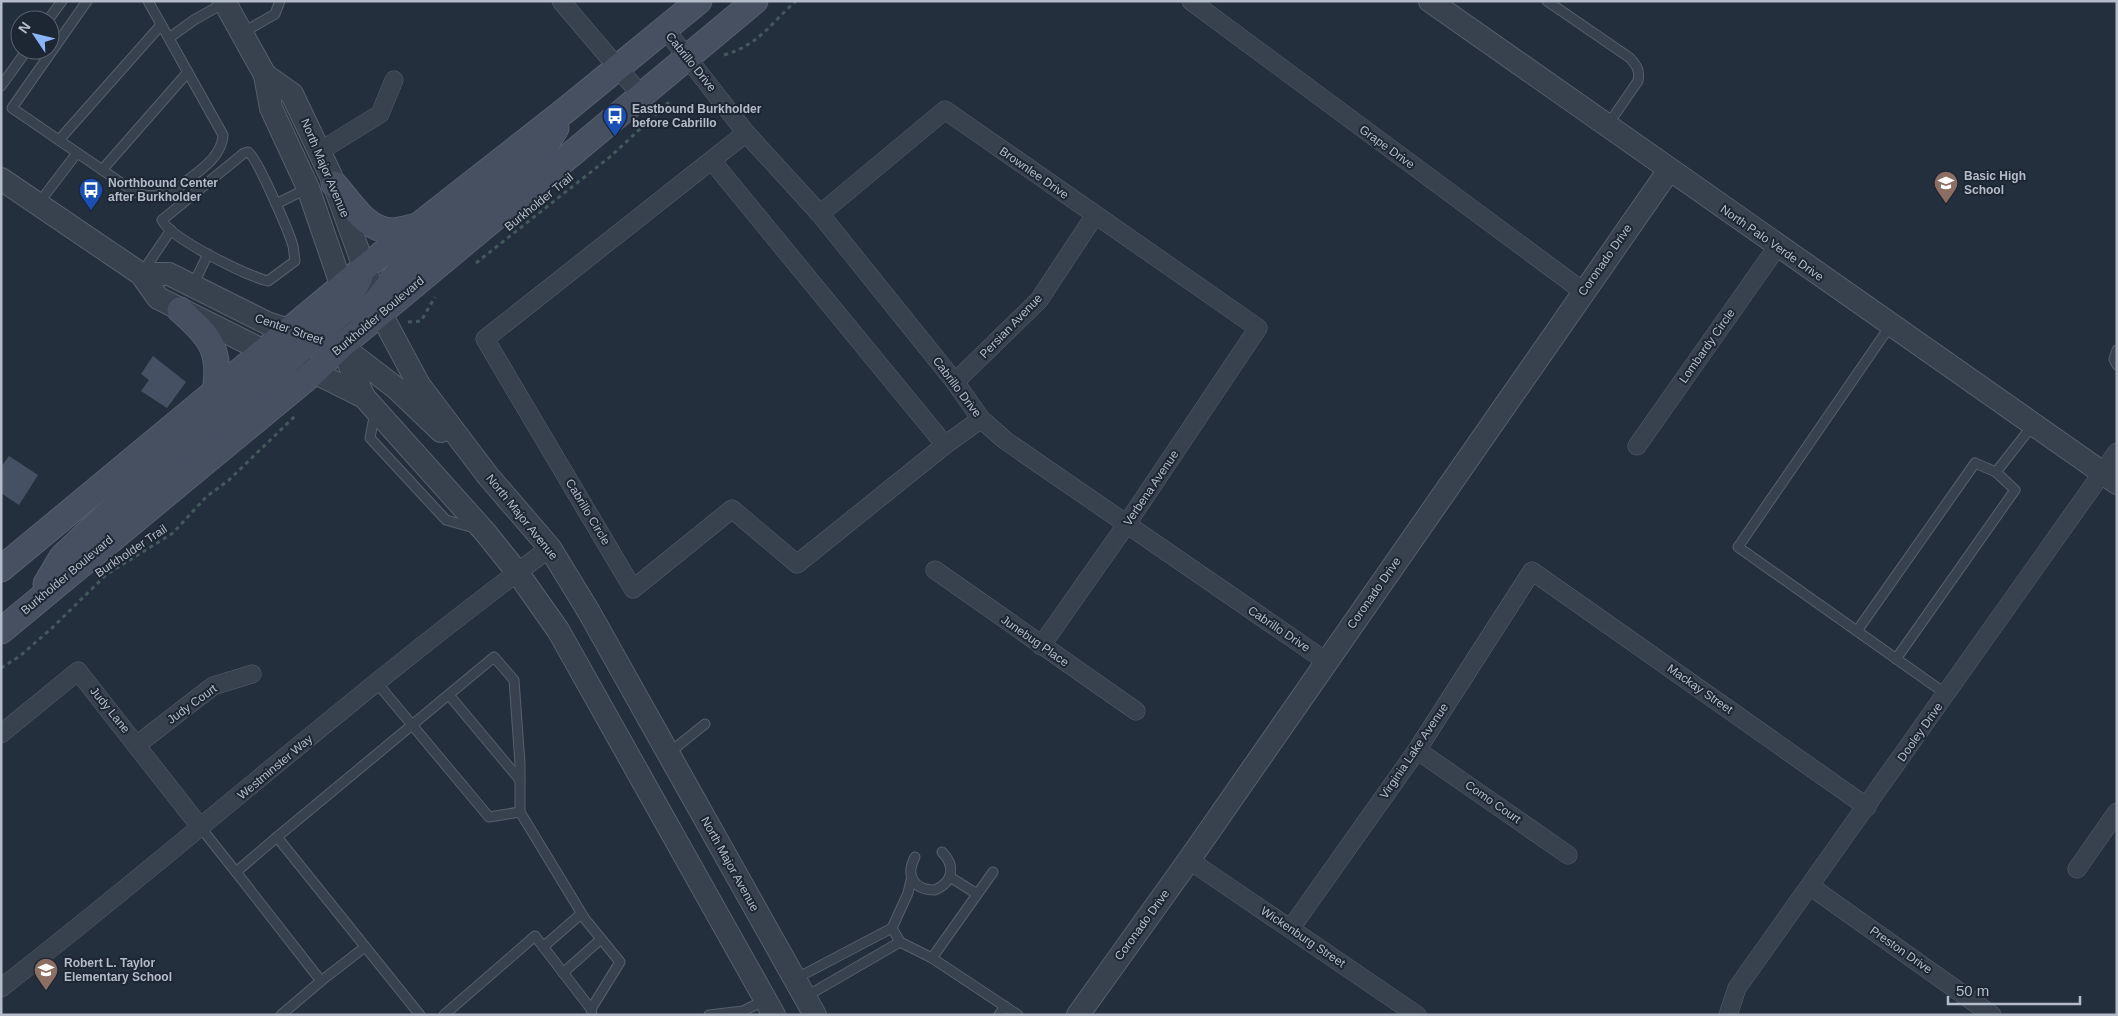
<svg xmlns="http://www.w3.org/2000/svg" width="2118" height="1016" viewBox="0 0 2118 1016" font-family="Arial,sans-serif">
  <rect width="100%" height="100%" fill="#242f3e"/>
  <g fill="#455162">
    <path d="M153,356L186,382L167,408L141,391L149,380L141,374Z"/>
    <path d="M9,456L38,475L19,505L1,493V467Z"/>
  </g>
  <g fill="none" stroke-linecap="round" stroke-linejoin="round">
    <defs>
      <g id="service">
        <path d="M87,1L12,108L133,191C146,199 165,195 178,188C195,173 222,159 223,135L148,1"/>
        <path d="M1547,1L1630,58C1637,66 1640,70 1638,81L1607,126"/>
        <path d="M48,20L62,1"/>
        <path d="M242,33L275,14L280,1"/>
        <path d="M169,38L194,20L224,3"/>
        <path d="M1,86L27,50"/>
        <path d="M59,140L161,25"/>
        <path d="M248,152C257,157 289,232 293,246C294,251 294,256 295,261L268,281C247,276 171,239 162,220L244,153Z"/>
        <path d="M102,170L188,72"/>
        <path d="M38,204L77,153"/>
        <path d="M276,204L308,188"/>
        <path d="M143,271L171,230"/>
        <path d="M193,285L208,254"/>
        <path d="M1890,326L1738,547L1946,694"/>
        <path d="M2117,350L2114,359L2117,365"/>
        <path d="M375,412L370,438L446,520L474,528"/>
        <path d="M1857,631L1975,463L1996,472L2033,425"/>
        <path d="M1896,659L2015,490L1996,472"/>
        <path d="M377,683L489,817L520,812"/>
        <path d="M449,695L520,780"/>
        <path d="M669,753L705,724"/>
        <path d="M201,828L236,872"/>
        <path d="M277,837L494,657L514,680L520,764V812L585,919L620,962L591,1009L592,1015"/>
        <path d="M915,857C905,876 914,890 935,890C953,882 956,866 942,852"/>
        <path d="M950,877L977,894"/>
        <path d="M911,880L908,893L892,928L900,942L932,958L1018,1015"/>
        <path d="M365,947L321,981L236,872L277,837L420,1015"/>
        <path d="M543,947L581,914"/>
        <path d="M932,958L993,872"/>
        <path d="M563,973L601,939"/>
        <path d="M795,979L892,928"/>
        <path d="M805,997L900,942"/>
        <path d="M281,1015L321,981"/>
        <path d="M444,1015L535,936L591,1009"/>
        <path d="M709,1015L743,1011L765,1000"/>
        <path d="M999,1015L1005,1006"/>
      </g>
      <g id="minor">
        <path d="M561,1L641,95"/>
        <path d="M1191,1L1584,292"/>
        <path d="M665,29L746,133L820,214L955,382L981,419L1006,441L1327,662"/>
        <path d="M746,133L485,339L633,589L732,509L797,564L945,445L981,419"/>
        <path d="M320,151L380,114L394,80"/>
        <path d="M712,161L945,445"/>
        <path d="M820,214L945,110L1258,328L1126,525L1041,646"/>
        <path d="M955,382L1039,300L1095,215"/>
        <path d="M1637,446L1777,247"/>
        <path d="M935,570L1136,711"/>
        <path d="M1,734L78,671L201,828"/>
        <path d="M138,744L213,686L252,674"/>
        <path d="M1417,750L1568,855"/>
        <path d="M1189,860L1417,1015"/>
        <path d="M2077,869L2117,812"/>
        <path d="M1810,886L1992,1015"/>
        <path d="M1291,928L1417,750L1532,571L1867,807"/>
        <path d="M1,988C186,844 361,687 550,548"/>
        <path d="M1728,1015L1737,988L2117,452"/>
      </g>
      <g id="tertiary">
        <path d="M224,1L265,75L271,108L308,188L342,287L341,346L364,397L485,532L517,572L558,630L774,1015"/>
        <path d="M1430,1L2117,483"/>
        <path d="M265,75L292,94L331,176L381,314L419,385L488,476L550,548L589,612L815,1015"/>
        <path d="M1,179L141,274L158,298L264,351L314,372L364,397"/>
        <path d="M141,274H169L267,323L303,335"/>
        <path d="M345,349L396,388L441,431"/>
        <path d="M1078,1015L1189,860L1669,170"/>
      </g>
      <g id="secondary">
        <path d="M334,184C349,200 365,230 391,231C400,231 410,227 419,226"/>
        <path d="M180,310C210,337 222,350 215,392"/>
        <path d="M363,318L406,263L542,151L556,128"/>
        <path d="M1,569L364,268L567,109L699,1"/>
        <path d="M46,584L62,557L119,503L268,379L342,312L360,277"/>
        <path d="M1,631L314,372L341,346L755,1"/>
      </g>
    </defs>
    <use href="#service" stroke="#565f6c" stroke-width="11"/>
    <use href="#minor" stroke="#565f6c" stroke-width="19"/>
    <use href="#tertiary" stroke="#565f6c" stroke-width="24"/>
    <use href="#secondary" stroke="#565f6c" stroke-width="27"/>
    <g stroke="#44595c" stroke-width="3" stroke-dasharray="4 4" stroke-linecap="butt">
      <path d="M724,55C759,45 771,23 796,1"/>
      <path d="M476,263L611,156L669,102"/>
      <path d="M408,322L421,321L435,297"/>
      <path d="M1,668L20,656L53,627L106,575L173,533L206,497L229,480L295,416"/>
    </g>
    <use href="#service" stroke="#38414e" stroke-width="9"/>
    <use href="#minor" stroke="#38414e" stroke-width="18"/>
    <use href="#tertiary" stroke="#38414e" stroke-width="22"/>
    <use href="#secondary" stroke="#465061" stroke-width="25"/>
  </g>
  <defs>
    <symbol id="bus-pin" viewBox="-11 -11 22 30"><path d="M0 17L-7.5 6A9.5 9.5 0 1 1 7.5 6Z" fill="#1a4fb4" stroke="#1d2633"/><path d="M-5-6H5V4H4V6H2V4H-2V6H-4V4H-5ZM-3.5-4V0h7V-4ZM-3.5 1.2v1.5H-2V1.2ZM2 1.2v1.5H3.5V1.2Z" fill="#fff"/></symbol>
    <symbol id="school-pin" viewBox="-11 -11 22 30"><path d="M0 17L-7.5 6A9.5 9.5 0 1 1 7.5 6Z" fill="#8d6e63" stroke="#1d2633"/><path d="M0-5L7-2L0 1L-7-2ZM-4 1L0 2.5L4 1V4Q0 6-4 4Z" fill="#fff"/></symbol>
  </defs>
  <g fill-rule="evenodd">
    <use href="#bus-pin" x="601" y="102" width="28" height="38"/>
    <use href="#school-pin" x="1932" y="169" width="28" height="38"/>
    <use href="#bus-pin" x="77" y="176" width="28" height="38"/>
    <use href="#school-pin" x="32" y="956" width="28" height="38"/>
  </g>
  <g text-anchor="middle" stroke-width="4" stroke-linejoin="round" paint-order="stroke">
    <g font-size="12" fill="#b4bcc9" stroke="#1d2633">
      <text transform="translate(691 62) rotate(51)" y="4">Cabrillo Drive</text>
      <text transform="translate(1387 147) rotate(36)" y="4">Grape Drive</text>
      <text transform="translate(325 168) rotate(67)" y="4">North Major Avenue</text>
      <text transform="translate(1034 173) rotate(35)" y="4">Brownlee Drive</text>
      <text transform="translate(539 202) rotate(-39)" y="4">Burkholder Trail</text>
      <text transform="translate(1772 243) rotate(35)" y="4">North Palo Verde Drive</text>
      <text transform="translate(1605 260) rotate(-55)" y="4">Coronado Drive</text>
      <text transform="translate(378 316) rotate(-40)" y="4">Burkholder Boulevard</text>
      <text transform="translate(1011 326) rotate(-46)" y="4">Persian Avenue</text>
      <text transform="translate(289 329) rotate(19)" y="4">Center Street</text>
      <text transform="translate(1707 346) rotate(-55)" y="4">Lombardy Circle</text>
      <text transform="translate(957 387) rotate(53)" y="4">Cabrillo Drive</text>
      <text transform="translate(1151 488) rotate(-56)" y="4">Verbena Avenue</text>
      <text transform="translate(588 512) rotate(59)" y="4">Cabrillo Circle</text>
      <text transform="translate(522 517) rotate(51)" y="4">North Major Avenue</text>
      <text transform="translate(131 551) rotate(-34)" y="4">Burkholder Trail</text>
      <text transform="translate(67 575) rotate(-40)" y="4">Burkholder Boulevard</text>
      <text transform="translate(1374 593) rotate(-55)" y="4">Coronado Drive</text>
      <text transform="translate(1279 629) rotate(34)" y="4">Cabrillo Drive</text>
      <text transform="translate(1035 641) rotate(35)" y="4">Junebug Place</text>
      <text transform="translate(1700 689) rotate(35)" y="4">Mackay Street</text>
      <text transform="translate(192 704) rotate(-36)" y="4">Judy Court</text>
      <text transform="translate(110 710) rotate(51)" y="4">Judy Lane</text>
      <text transform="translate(1920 732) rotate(-55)" y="4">Dooley Drive</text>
      <text transform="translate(1414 751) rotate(-56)" y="4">Virginia Lake Avenue</text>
      <text transform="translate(275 767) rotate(-40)" y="4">Westminster Way</text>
      <text transform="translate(1493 802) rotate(35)" y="4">Como Court</text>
      <text transform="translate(730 864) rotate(61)" y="4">North Major Avenue</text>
      <text transform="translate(1142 925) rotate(-54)" y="4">Coronado Drive</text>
      <text transform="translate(1303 937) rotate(34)" y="4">Wickenburg Street</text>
      <text transform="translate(1901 950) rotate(35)" y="4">Preston Drive</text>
    </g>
    <g font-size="12" font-weight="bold" fill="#b4bcc9" stroke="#1d2633" text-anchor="start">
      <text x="632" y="113">Eastbound Burkholder<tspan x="632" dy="14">before Cabrillo</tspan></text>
      <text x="1964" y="180">Basic High<tspan x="1964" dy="14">School</tspan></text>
      <text x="108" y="187">Northbound Center<tspan x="108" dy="14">after Burkholder</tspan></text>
      <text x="64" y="967">Robert L. Taylor<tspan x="64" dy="14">Elementary School</tspan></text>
    </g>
  </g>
  <rect width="2118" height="1016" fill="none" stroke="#b4bcc9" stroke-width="5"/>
  <g transform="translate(35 35) rotate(305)"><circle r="24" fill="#1d2633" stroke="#59626f"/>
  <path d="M0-4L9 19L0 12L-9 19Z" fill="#8ab4f8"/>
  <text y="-8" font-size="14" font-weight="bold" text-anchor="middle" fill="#b4bcc9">N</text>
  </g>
  <path d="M1948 996v8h132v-8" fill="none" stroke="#b4bcc9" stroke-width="2.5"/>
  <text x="1956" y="996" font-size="15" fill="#b4bcc9" stroke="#1d2633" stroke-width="4" paint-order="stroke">50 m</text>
</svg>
